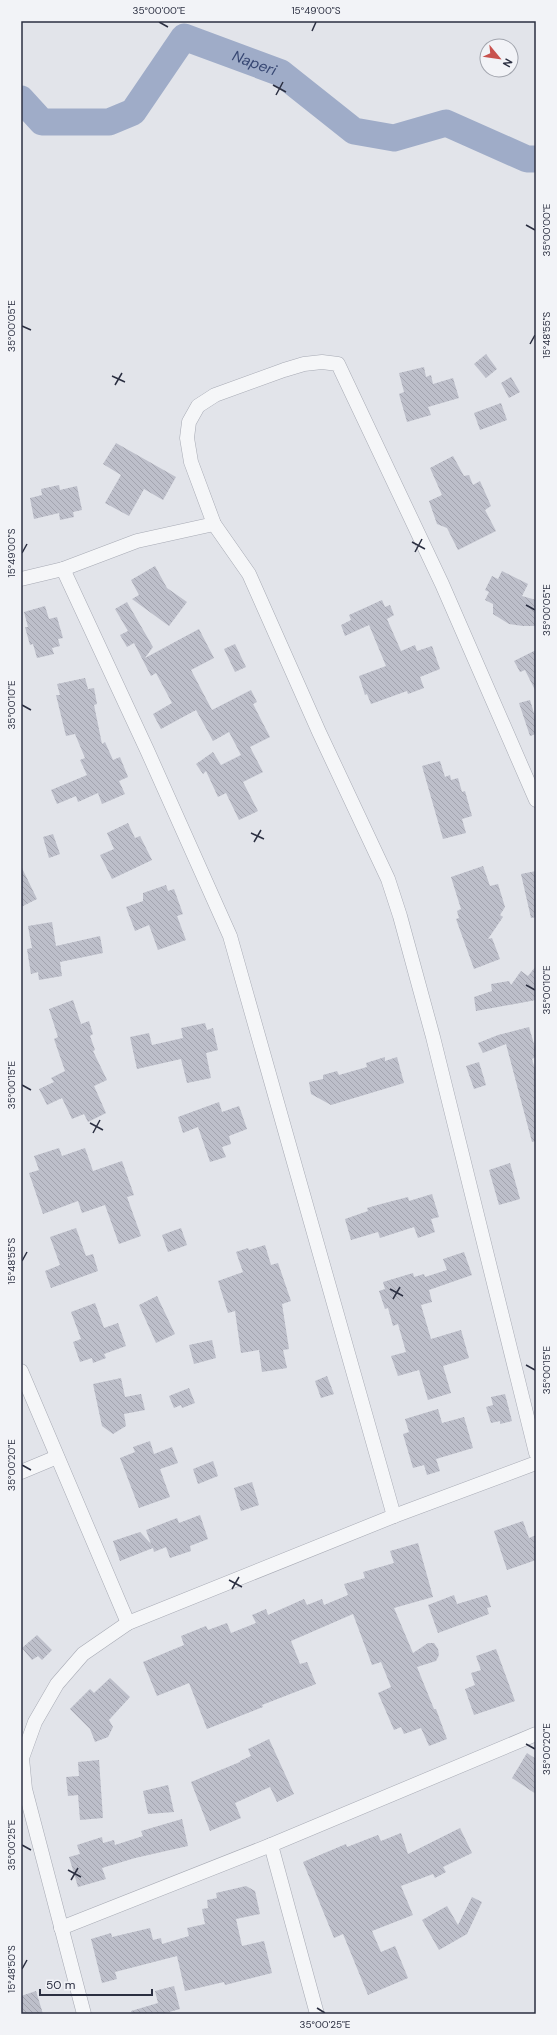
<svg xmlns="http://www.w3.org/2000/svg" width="557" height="2035" viewBox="0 0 557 2035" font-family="'DM Sans',sans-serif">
  <defs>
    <pattern id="building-back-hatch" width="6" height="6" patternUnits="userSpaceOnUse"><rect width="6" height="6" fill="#bdbfca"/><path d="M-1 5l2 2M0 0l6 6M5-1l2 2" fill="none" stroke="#a3a4af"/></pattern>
  </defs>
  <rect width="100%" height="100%" fill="#e2e4ea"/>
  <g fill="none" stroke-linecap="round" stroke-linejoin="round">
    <path stroke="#9facc8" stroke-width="27" id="s1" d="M21,99L42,122H109L133,112L184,37L281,73L354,131L394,138L446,123L527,159H536"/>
  </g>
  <g fill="url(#building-back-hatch)">
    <path d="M486,354L497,369L486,378L474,364Z"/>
    <path d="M424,367L426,377L431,375L433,384L453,378L459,398L428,407L431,415L407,422L399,394L404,392L399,373Z"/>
    <path d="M511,377L520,392L509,398L501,383Z"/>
    <path d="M501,403L507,420L480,430L474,413Z"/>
    <path d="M116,443L176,477L163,500L144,489L129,516L105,503L121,475L103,464Z"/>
    <path d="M453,456L464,476L469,475L473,485L480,481L491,506L485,510L496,531L458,550L447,528L437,524L429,501L442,495L430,468Z"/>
    <path d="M59,485L60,490L77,486L82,510L73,512L74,517L60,520L59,513L34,519L30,498L42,495L41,489Z"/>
    <path d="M155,566L167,588L187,602L169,626L132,599L139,595L131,580Z"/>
    <path d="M502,571L528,584L522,596L536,600V626H523L509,624L493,614V604L485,600L489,592L485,590L492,576L498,579Z"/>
    <path d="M382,600L385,607L390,605L394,615L387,619L401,651L415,645L417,651L432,646L440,669L420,677L424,688L408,694L407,691L371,704L367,694L365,695L359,676L386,666L369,625L345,636L341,625L351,620L349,615Z"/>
    <path d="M127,602L153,647L145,658L199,629L214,658L191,670L212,710L251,690L257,702L253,704L270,737L250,747L263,772L243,782L258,811L239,820L226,793L218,797L206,771L203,774L196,764L213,752L221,765L241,755L229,732L213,741L196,710L161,729L153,714L172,703L156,673L151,676L134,643L127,647L120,635L128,631L115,609Z"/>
    <path d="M45,606L49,619L57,617L63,638L58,639L60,646L52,648L54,654L37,658L33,644L30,645L25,627H28L24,612Z"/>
    <path d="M235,644L246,667L235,672L224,649Z"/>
    <path d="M536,650V692L525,670L520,672L514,661Z"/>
    <path d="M85,678L88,689L94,688L97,704L94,705L102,744L105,742L113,760L120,757L128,777L119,781L125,794L102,804L98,793L78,802L76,796L57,804L51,790L87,775L80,760L85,758L75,734L66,736L56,695H60L57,684Z"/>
    <path d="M530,700L536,720V734L530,736L519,703Z"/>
    <path d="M440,761L445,777L450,775L451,780L458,778L462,792L465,791L472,816L462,819L466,833L443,839L422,766Z"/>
    <path d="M128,823L135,838L140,836L152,860L112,879L100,855L114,849L107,833Z"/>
    <path d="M53,834L60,854L49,858L43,837Z"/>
    <path d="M21,866L37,899L21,907Z"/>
    <path d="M483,866L490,886L498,884L505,907L500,915L503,917L488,939L492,938L500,959L474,969L456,919L459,918L457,911L461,909L451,877Z"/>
    <path d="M536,871V917L531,918L521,874Z"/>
    <path d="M166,885L168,891L174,889L183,914L177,916L186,940L158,950L149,925L135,931L126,907L143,901V893Z"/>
    <path d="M52,922L56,946L100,936L103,953L60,962L62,976L39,980L38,972L31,974L27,949L32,948L28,926Z"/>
    <path d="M536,966V1000L476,1011L474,997L492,991L491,984L509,981L511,985L521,971L528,976Z"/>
    <path d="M73,1000L81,1024L89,1021L93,1034L90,1036L95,1050L93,1051L107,1080L94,1086L106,1113L88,1122L84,1114L72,1119L62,1098L47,1105L39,1089L54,1082L51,1078L65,1071L54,1039L58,1037L49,1009Z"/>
    <path d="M205,1023L207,1030L213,1028L218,1050L206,1053L211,1078L187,1083L181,1059L137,1069L130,1037L149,1033L152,1045L183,1038L181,1028Z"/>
    <path d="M529,1027L536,1051V1057L532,1059L536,1073V1141L532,1142L506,1044L483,1053L478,1043L498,1035Z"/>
    <path d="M385,1057V1061L397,1057L404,1083L331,1105L311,1094L309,1082L323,1079V1075L337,1071L339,1075L367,1067L366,1063Z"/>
    <path d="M479,1062L486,1085L474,1089L466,1066Z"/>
    <path d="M219,1102L222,1112L239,1106L247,1129L229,1136L231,1144L222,1147L226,1157L210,1162L198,1127L183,1133L178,1117Z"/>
    <path d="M59,1148L62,1156L85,1148L93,1171L122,1161L134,1195L127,1197L141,1236L119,1244L105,1205L82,1213L78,1201L43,1214L29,1173L39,1170L34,1156Z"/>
    <path d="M510,1163L520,1199L499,1205L489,1170Z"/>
    <path d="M432,1194L439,1217L431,1219L435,1232L418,1238L414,1227L380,1238L378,1232L351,1240L345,1219L368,1211L367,1208L381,1204L408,1197L409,1201Z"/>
    <path d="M76,1228L86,1256L93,1254L98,1271L51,1288L45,1271L60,1265L50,1237Z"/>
    <path d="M181,1228L187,1245L168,1252L162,1235Z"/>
    <path d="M265,1245L271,1265L278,1263L291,1301L282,1304L289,1349L283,1350L287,1368L262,1372L259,1350L241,1353L235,1311L228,1313L218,1281L243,1272L236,1252L248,1248L249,1250Z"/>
    <path d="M464,1252L472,1275L429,1290L432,1302L421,1305L431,1339L461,1330L469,1358L443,1366L451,1393L428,1400L419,1370L398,1376L391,1356L406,1352L398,1324L393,1326L388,1308L385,1309L379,1291L385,1289L383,1282L413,1273L414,1277L424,1274L425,1277L447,1270L443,1259Z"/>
    <path d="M157,1296L175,1334L156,1343L139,1305Z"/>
    <path d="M95,1303L104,1328L118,1323L126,1346L104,1354L106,1358L93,1363L92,1358L80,1362L73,1342L81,1339L71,1312Z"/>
    <path d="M212,1340L216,1358L194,1364L189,1345Z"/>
    <path d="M327,1376L334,1394L321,1398L315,1381Z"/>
    <path d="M121,1378L125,1397L141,1394L145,1410L124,1414L126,1426L113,1434L102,1426L93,1384Z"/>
    <path d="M189,1388L195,1403L182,1408L181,1405L174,1408L169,1396Z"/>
    <path d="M505,1394L512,1421L500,1424V1421L491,1423L486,1407L493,1405L491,1397Z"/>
    <path d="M438,1409L442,1423L464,1417L473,1448L436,1459L440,1471L427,1475L424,1465L413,1468L403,1434L409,1432L405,1419Z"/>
    <path d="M150,1441L154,1454L172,1447L178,1463L160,1469L170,1497L139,1508L120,1458L135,1452L133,1447Z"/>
    <path d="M213,1461L218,1476L198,1484L193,1469Z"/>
    <path d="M252,1482L259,1505L241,1511L234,1488Z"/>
    <path d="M200,1515L208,1539L190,1546L191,1551L170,1558L166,1547L154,1552L153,1548L120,1561L113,1541L140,1532L151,1544L146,1530L177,1518L179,1523Z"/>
    <path d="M523,1521L529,1538L536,1535V1560L507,1570L494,1531Z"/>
    <path d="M418,1543L433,1597L394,1608L413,1653L428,1643H434L438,1649L439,1655L436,1661L417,1667L434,1709H436L447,1739L429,1746L421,1728L404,1734L401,1727L394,1730L378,1693L391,1687L381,1662L372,1665L353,1614L291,1641L300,1664L307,1662L316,1684L262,1705L263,1707L207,1729L189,1683L157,1696L143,1662L184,1645L181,1636L206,1626L208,1630L227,1623L231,1633L256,1623L252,1615L266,1609L268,1615L304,1599L307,1605L322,1599L324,1605L348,1595L344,1584L365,1578L363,1572L394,1563L390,1551Z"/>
    <path d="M454,1595L457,1604L487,1595L491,1607L487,1608L489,1614L438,1633L428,1605Z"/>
    <path d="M37,1635L52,1650L42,1660L38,1656L32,1660L22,1648Z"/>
    <path d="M496,1649L515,1701L474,1715L465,1689L475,1685L471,1673L481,1670L476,1656Z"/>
    <path d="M110,1678L130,1697L109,1720L113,1727L108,1737L95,1742L90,1729L70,1709L90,1689L94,1693Z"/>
    <path d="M269,1739L294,1794L277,1802L270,1787L235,1803L241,1818L210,1831L191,1782L240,1762V1761L251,1756L248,1749Z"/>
    <path d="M527,1753L536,1759V1794L512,1778Z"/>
    <path d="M99,1760L103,1818L80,1820L78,1795L68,1796L66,1777L79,1776L78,1762Z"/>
    <path d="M168,1785L174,1812L148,1814L143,1791Z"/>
    <path d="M182,1819L188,1846L135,1858L102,1868L106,1879L78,1887L69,1857L80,1854L77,1845L102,1837L103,1843L114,1840L115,1845L143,1836L141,1831Z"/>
    <path d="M460,1828L472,1853L443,1867L446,1872L435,1878L433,1874L401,1886L413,1915L372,1931L381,1952L395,1946L408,1978L368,1995L343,1934L334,1938L303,1862L346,1844L347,1847L378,1835L381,1841L401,1833L408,1854Z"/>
    <path d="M246,1886L255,1891L260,1914L236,1919L242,1946L264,1941L272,1973L225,1985L224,1982L185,1991L177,1956L115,1972L117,1979L102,1983L91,1939L111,1933L112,1937L150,1928L153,1940L161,1938L162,1944L189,1936L187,1928L205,1924L202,1909L208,1908L207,1900L217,1898L216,1893Z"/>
    <path d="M472,1897L482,1902L467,1934L439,1950L422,1920L447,1906L458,1925Z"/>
    <path d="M174,1986L180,2009L162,2014H132L131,2011L158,2003L155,1991Z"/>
    <path d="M36,1991L43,2014H21V1996Z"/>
  </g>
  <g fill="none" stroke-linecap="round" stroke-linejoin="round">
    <defs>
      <g id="street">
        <path d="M63,569L147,750L230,936L394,1516"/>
        <path d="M21,579L63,569L137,541L214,524"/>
        <path d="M536,800L442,584L338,364L322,362L304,364L284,370L215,395L198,406L189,422L187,438L191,462L214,524L249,574L319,732L388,879L400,916L433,1037L536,1453"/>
        <path d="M21,1371L128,1623"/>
        <path d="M21,1472L57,1457"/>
        <path d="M271,1845L317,2014"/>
        <path d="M61,1928L271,1845L536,1734"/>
        <path d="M84,2014L25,1789L22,1758L35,1722L57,1684L83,1654L128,1623L394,1516L536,1463"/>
      </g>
    </defs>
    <use href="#street" stroke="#a7aab4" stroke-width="15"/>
    <use href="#street" stroke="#f5f6f8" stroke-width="14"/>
  </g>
  <path fill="none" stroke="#2b2f41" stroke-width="1.5" d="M159,22L168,27M312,31L316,22M273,85L286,92M276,95L283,82M526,225L535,230M22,326L31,330M530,344L535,335M112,376L125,382M115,385L122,373M412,542L425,549M415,552L422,539M22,553L27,544M526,605L535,610M22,705L31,710M251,833L264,839M254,842L261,830M526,985L535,990M22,1085L31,1090M90,1123L103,1130M93,1133L100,1120M22,1261L27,1252M390,1289L403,1296M393,1299L400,1287M526,1365L535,1370M22,1465L31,1470M229,1580L242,1587M232,1589L239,1577M526,1744L535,1749M22,1845L31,1850M68,1870L81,1877M71,1880L78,1868M22,1969L27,1960M317,2008L325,2013"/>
  <g text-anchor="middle" stroke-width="3" stroke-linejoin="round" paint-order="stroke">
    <g font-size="15" font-style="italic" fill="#374773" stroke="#f2f3f7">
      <text dy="5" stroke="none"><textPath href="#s1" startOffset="290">Naperi</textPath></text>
    </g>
  </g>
  <rect width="557" height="2035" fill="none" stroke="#f2f3f7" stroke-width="44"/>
  <g transform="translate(499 58) rotate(119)"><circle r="19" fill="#f2f3f7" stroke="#a2a5ae"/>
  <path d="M0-3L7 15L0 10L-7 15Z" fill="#c8524e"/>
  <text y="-6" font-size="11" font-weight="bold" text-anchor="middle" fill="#2b2f41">N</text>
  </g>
  <path d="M40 1989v6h112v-6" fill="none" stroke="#2b2f41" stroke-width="2"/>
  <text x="46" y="1989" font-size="12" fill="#2b2f41" stroke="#f2f3f7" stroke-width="3" paint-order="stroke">50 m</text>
  <rect x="22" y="22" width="513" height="1991" fill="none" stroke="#2b2f41" stroke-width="1.5"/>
  <g font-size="10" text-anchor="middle" fill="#2b2f41">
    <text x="159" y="14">35°00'00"E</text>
    <text x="316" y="14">15°49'00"S</text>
    <text transform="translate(546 230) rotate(-90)" y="4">35°00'00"E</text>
    <text transform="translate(11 326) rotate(-90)" y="4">35°00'05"E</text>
    <text transform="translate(546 335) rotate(-90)" y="4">15°48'55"S</text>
    <text transform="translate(11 553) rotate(-90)" y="4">15°49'00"S</text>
    <text transform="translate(546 610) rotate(-90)" y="4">35°00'05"E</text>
    <text transform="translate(11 705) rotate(-90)" y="4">35°00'10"E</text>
    <text transform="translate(546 990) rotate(-90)" y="4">35°00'10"E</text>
    <text transform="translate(11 1085) rotate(-90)" y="4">35°00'15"E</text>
    <text transform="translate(11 1261) rotate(-90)" y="4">15°48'55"S</text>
    <text transform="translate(546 1370) rotate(-90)" y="4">35°00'15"E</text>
    <text transform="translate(11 1465) rotate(-90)" y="4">35°00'20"E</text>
    <text transform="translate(546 1749) rotate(-90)" y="4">35°00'20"E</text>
    <text transform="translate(11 1845) rotate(-90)" y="4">35°00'25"E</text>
    <text transform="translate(11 1969) rotate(-90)" y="4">15°48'50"S</text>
    <text x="325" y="2028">35°00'25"E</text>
  </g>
</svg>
